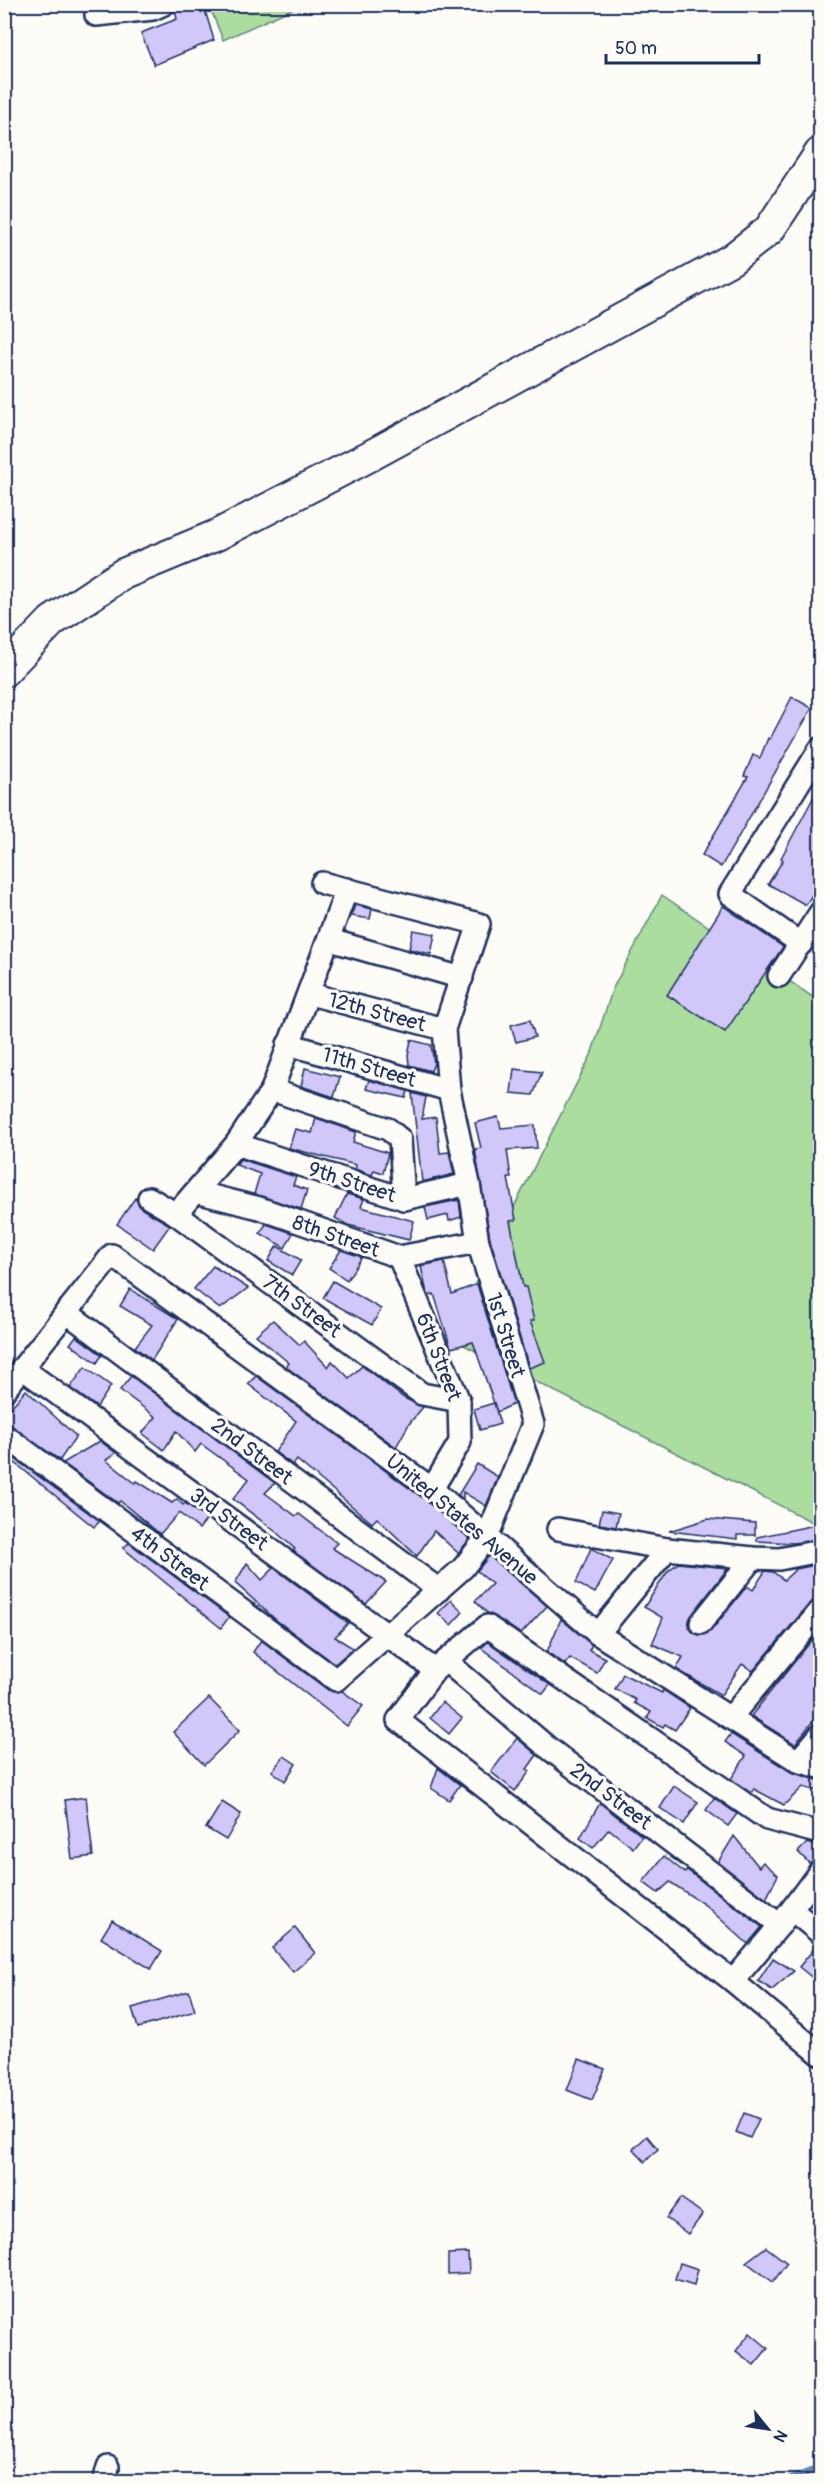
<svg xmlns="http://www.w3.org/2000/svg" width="825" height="2486" viewBox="0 0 825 2486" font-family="Pangolin,sans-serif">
  <rect width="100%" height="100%" fill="#fdfcf7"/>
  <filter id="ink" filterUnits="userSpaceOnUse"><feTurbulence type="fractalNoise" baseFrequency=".0167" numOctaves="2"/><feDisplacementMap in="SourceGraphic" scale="12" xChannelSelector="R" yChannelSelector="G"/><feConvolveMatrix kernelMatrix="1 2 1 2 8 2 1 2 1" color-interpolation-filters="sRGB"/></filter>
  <g filter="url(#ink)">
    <g fill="#aadd9e" stroke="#62867e" stroke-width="1.5">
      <path d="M303,4L223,40L209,5V4Z"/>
      <path d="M662,895L820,1002V1526L448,1337L591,1055L613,988Z"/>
    </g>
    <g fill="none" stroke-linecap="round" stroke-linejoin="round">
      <path stroke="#6489b6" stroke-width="6" d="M783,2482L820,2467"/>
    </g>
    <g fill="#d1c7f9" stroke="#1b2f5e" stroke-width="1.5">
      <path d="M190,4H203L214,40L154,65L141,33L177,19L175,11Z"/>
      <path d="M792,697L812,708L721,867L702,855L748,777L744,776L753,755L760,758L768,738L770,739Z"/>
      <path d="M820,785V881L806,905L768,884L783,860L781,858Z"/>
      <path d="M355,905L372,909L370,919L351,916Z"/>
      <path d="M723,906L783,947L725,1032L667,995Z"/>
      <path d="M413,930L435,934L431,954L409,949Z"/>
      <path d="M530,1020L535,1037L516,1042L511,1025Z"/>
      <path d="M411,1040L431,1045L434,1063L431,1071L409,1065L408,1055Z"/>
      <path d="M305,1068L340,1077L334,1097L301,1086Z"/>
      <path d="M514,1069L542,1072L533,1095L511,1093Z"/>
      <path d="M369,1080L408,1091L406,1098L366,1089Z"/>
      <path d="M412,1093L426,1097L422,1119L436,1117L440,1153L449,1152L454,1174L422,1182Z"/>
      <path d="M498,1117L501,1128L535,1125L537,1148L507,1150L511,1178H508L516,1220L510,1221L523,1287H526L534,1321H530L545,1362L529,1368L490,1239L475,1149L481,1148L475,1123Z"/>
      <path d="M316,1118L356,1132L353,1142L388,1153L383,1173L374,1170L372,1175L355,1169L356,1165L289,1148L295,1129L312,1133Z"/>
      <path d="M240,1159L296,1177L293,1185L307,1190L301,1209L254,1194L260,1174L236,1165Z"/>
      <path d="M347,1194L364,1199L361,1207L414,1221L409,1240L348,1225L335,1218Z"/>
      <path d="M135,1198L142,1209L170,1225L153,1249L117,1224Z"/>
      <path d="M459,1200L461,1217L449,1221L448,1215L428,1220L425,1207Z"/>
      <path d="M266,1224L293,1233L285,1248L260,1233Z"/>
      <path d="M277,1246L301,1260L292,1275L268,1261Z"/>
      <path d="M341,1250L362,1257L347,1280L329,1268Z"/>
      <path d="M444,1261L452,1294L477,1284L514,1404L497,1412L473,1342L451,1348L434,1294L429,1296L426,1289L421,1266Z"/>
      <path d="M213,1266L248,1288L220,1309L194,1289Z"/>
      <path d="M333,1281L381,1309L372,1325L323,1298Z"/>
      <path d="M130,1289L178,1319L152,1360L135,1347L152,1325L120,1306Z"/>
      <path d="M273,1320L300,1345L304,1341L328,1367L332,1361L349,1378L362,1366L404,1398L423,1407L409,1424L396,1447L286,1367L289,1363L256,1335Z"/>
      <path d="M76,1336L102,1355L97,1363L70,1344Z"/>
      <path d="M85,1367L111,1386L97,1407L70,1388Z"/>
      <path d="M131,1376L275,1483L265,1493L296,1516L299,1514L337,1543L332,1548L386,1582L366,1604L293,1551L295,1549L276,1532L233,1499L249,1479L201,1444L195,1452L176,1431L164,1450L142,1433L156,1417L120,1390Z"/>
      <path d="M256,1376L424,1499L470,1539L458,1553L434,1531L417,1556L377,1518L372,1523L297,1460L293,1465L275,1452L296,1421L248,1384Z"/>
      <path d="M26,1390L76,1436L60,1460L4,1422V1415Z"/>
      <path d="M494,1403L500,1424L480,1430L474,1409Z"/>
      <path d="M100,1441L116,1453L106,1460L135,1483L137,1481L172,1503L177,1499L183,1505L185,1503L207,1519L199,1529L179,1513L160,1534L120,1501L118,1503L63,1463Z"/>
      <path d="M4,1451L100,1521L94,1527L4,1454Z"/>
      <path d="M477,1464L498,1477L486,1506L463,1492V1499L458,1495Z"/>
      <path d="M602,1510L619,1513L616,1527L599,1524Z"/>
      <path d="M708,1519L755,1523V1535H737V1539L669,1531Z"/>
      <path d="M820,1524V1539L794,1543L757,1541V1537Z"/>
      <path d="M129,1543L229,1617L221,1628L123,1548Z"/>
      <path d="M591,1548L613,1560L595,1593L576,1583Z"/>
      <path d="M489,1556L547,1606L521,1634L494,1616L487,1613L475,1601L492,1584L477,1571Z"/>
      <path d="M247,1563L262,1580L274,1568L348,1623L335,1637L353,1648L335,1664L276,1620L235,1583Z"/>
      <path d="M678,1563L728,1568L691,1616L689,1627L699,1635L711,1631L747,1586L753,1590L765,1571L773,1572L784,1580L796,1569L820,1564V1599L810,1603L753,1671L742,1664L721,1695L676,1669L683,1657L652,1644L663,1618L644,1607L668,1571Z"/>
      <path d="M451,1600L463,1612L451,1625L438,1613Z"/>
      <path d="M561,1619L592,1645L589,1650L605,1658L597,1673L570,1658L565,1664L547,1652Z"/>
      <path d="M820,1630V1712L795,1744L751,1716Z"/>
      <path d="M261,1640L328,1690L342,1691L363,1706L347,1726L253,1652Z"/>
      <path d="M488,1642L550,1685L543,1694L481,1648Z"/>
      <path d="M623,1674L662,1693L663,1690L690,1708L675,1730L665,1724L663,1727L647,1718L651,1712L634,1703L636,1700L615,1689Z"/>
      <path d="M209,1698L240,1730L204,1765L173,1732Z"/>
      <path d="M442,1702L462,1718L449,1734L430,1718Z"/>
      <path d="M731,1734L791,1772L820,1781V1792L803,1787L784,1805L754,1789L751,1793L731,1779L746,1756L725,1742Z"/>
      <path d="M517,1738L537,1755L527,1769L530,1771L515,1791L491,1772Z"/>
      <path d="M284,1756L296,1764L285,1781L272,1771Z"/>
      <path d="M438,1768L460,1785L449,1800L431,1788Z"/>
      <path d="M674,1786L698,1802L684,1824L660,1808Z"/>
      <path d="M86,1797L93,1856L72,1859L65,1800Z"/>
      <path d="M714,1798L737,1814L728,1826L706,1810Z"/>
      <path d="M222,1802L241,1814L226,1840L206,1828Z"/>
      <path d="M600,1803L642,1836L633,1848L609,1829L593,1848L580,1838Z"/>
      <path d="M734,1836L759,1867L763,1862L778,1875L766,1899L718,1862Z"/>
      <path d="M807,1843L820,1847V1858L810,1864L798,1852Z"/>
      <path d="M664,1856L685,1873L687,1870L762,1927L748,1944L705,1905L670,1882L658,1893L643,1882Z"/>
      <path d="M112,1920L162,1951L151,1969L101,1938Z"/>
      <path d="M295,1928L315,1953L293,1972L272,1948Z"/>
      <path d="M817,1945H820V1984L799,1967Z"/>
      <path d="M773,1958L794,1971L772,1990L758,1981Z"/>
      <path d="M189,1991L195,2011L138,2028L132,2008Z"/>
      <path d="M579,2059L605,2069L592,2100L567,2090Z"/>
      <path d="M744,2113L759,2119L750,2138L736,2132Z"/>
      <path d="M647,2136L658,2149L645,2162L633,2149Z"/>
      <path d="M681,2198L703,2214L688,2234L666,2218Z"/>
      <path d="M766,2247L787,2263L773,2282L746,2262Z"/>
      <path d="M468,2253L469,2273L448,2274V2254Z"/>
      <path d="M680,2263L698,2269L694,2285L675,2279Z"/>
      <path d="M750,2333L768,2348L754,2365L736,2351Z"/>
    </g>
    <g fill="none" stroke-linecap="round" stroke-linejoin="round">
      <defs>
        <g id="street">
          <path d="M98,4L96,15L153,9L164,4"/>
          <path d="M330,940L462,978"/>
          <path d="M801,944L730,894L820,749"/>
          <path d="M779,976L820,913"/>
          <path d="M310,994L444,1029"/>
          <path d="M288,1044L449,1090"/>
          <path d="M272,1090L388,1129L400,1139L404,1199"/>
          <path d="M236,1144L404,1199L469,1184"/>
          <path d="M196,1192L259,1208L399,1257L478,1242"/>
          <path d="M149,1198L176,1214L422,1394L459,1401"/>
          <path d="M176,1214L236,1144L272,1090L347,889"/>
          <path d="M399,1257L459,1401L460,1442L432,1489"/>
          <path d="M66,1312L439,1590"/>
          <path d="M22,1368L435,1670"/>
          <path d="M4,1391L112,1255L432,1489L598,1634L798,1761L820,1767"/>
          <path d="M4,1435L336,1680L463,1568L487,1537L533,1424L478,1242L469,1184L449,1090L444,1029L479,924L322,883"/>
          <path d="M558,1529L667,1549L753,1558L779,1559L820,1551"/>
          <path d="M701,1623L753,1558"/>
          <path d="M598,1634L667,1549"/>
          <path d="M446,1661L547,1747L780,1925"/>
          <path d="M730,1718L820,1611"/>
          <path d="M798,1761L820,1735"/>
          <path d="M820,1833L767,1819L487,1626L435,1670L398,1720L733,1981L820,2054"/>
          <path d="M792,1910L820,1933"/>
          <path d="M733,1981L780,1925L820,1871"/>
          <path d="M104,2482L108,2467"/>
        </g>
        <path id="secondary" d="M4,671L52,621L123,574L217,535L368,457L732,259L769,230L820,153"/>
      </defs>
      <use href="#street" stroke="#1b2f5e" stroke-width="26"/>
      <use href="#secondary" stroke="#1b2f5e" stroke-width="34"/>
      <use href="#street" stroke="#fdfcf7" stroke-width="21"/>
      <use href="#secondary" stroke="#fdfcf7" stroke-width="30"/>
    </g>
  </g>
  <g text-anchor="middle" stroke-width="6" stroke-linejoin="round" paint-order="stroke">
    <g font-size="21" fill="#1b2f5e" stroke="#fdfcf7">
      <text transform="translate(377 1012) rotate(15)" y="7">12th Street</text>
      <text transform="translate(369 1067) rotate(16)" y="7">11th Street</text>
      <text transform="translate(352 1182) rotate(18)" y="7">9th Street</text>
      <text transform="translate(336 1236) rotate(19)" y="7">8th Street</text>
      <text transform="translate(302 1306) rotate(36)" y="7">7th Street</text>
      <text transform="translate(506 1335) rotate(73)" y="7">1st Street</text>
      <text transform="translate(439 1357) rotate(69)" y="7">6th Street</text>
      <text transform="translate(252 1451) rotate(37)" y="7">2nd Street</text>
      <text transform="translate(229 1519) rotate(36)" y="7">3rd Street</text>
      <text transform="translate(462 1519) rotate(40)" y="7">United States Avenue</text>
      <text transform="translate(170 1558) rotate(37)" y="7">4th Street</text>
      <text transform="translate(611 1796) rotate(37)" y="7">2nd Street</text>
    </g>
  </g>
  <rect width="825" height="2486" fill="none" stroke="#fdfcf7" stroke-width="24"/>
  <rect x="12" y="12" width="801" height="2462" fill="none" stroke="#1b2f5e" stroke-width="2" filter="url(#ink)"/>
  <g transform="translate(768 2429) rotate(120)" stroke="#fdfcf7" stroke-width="4.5" paint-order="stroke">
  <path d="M0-4.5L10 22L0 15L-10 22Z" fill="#1b2f5e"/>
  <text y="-9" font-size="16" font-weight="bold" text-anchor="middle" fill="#1b2f5e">N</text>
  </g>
  <path d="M606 54v9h153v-9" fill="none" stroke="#1b2f5e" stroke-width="3"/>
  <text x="615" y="54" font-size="18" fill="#1b2f5e" stroke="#fdfcf7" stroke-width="4.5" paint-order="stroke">50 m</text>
</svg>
